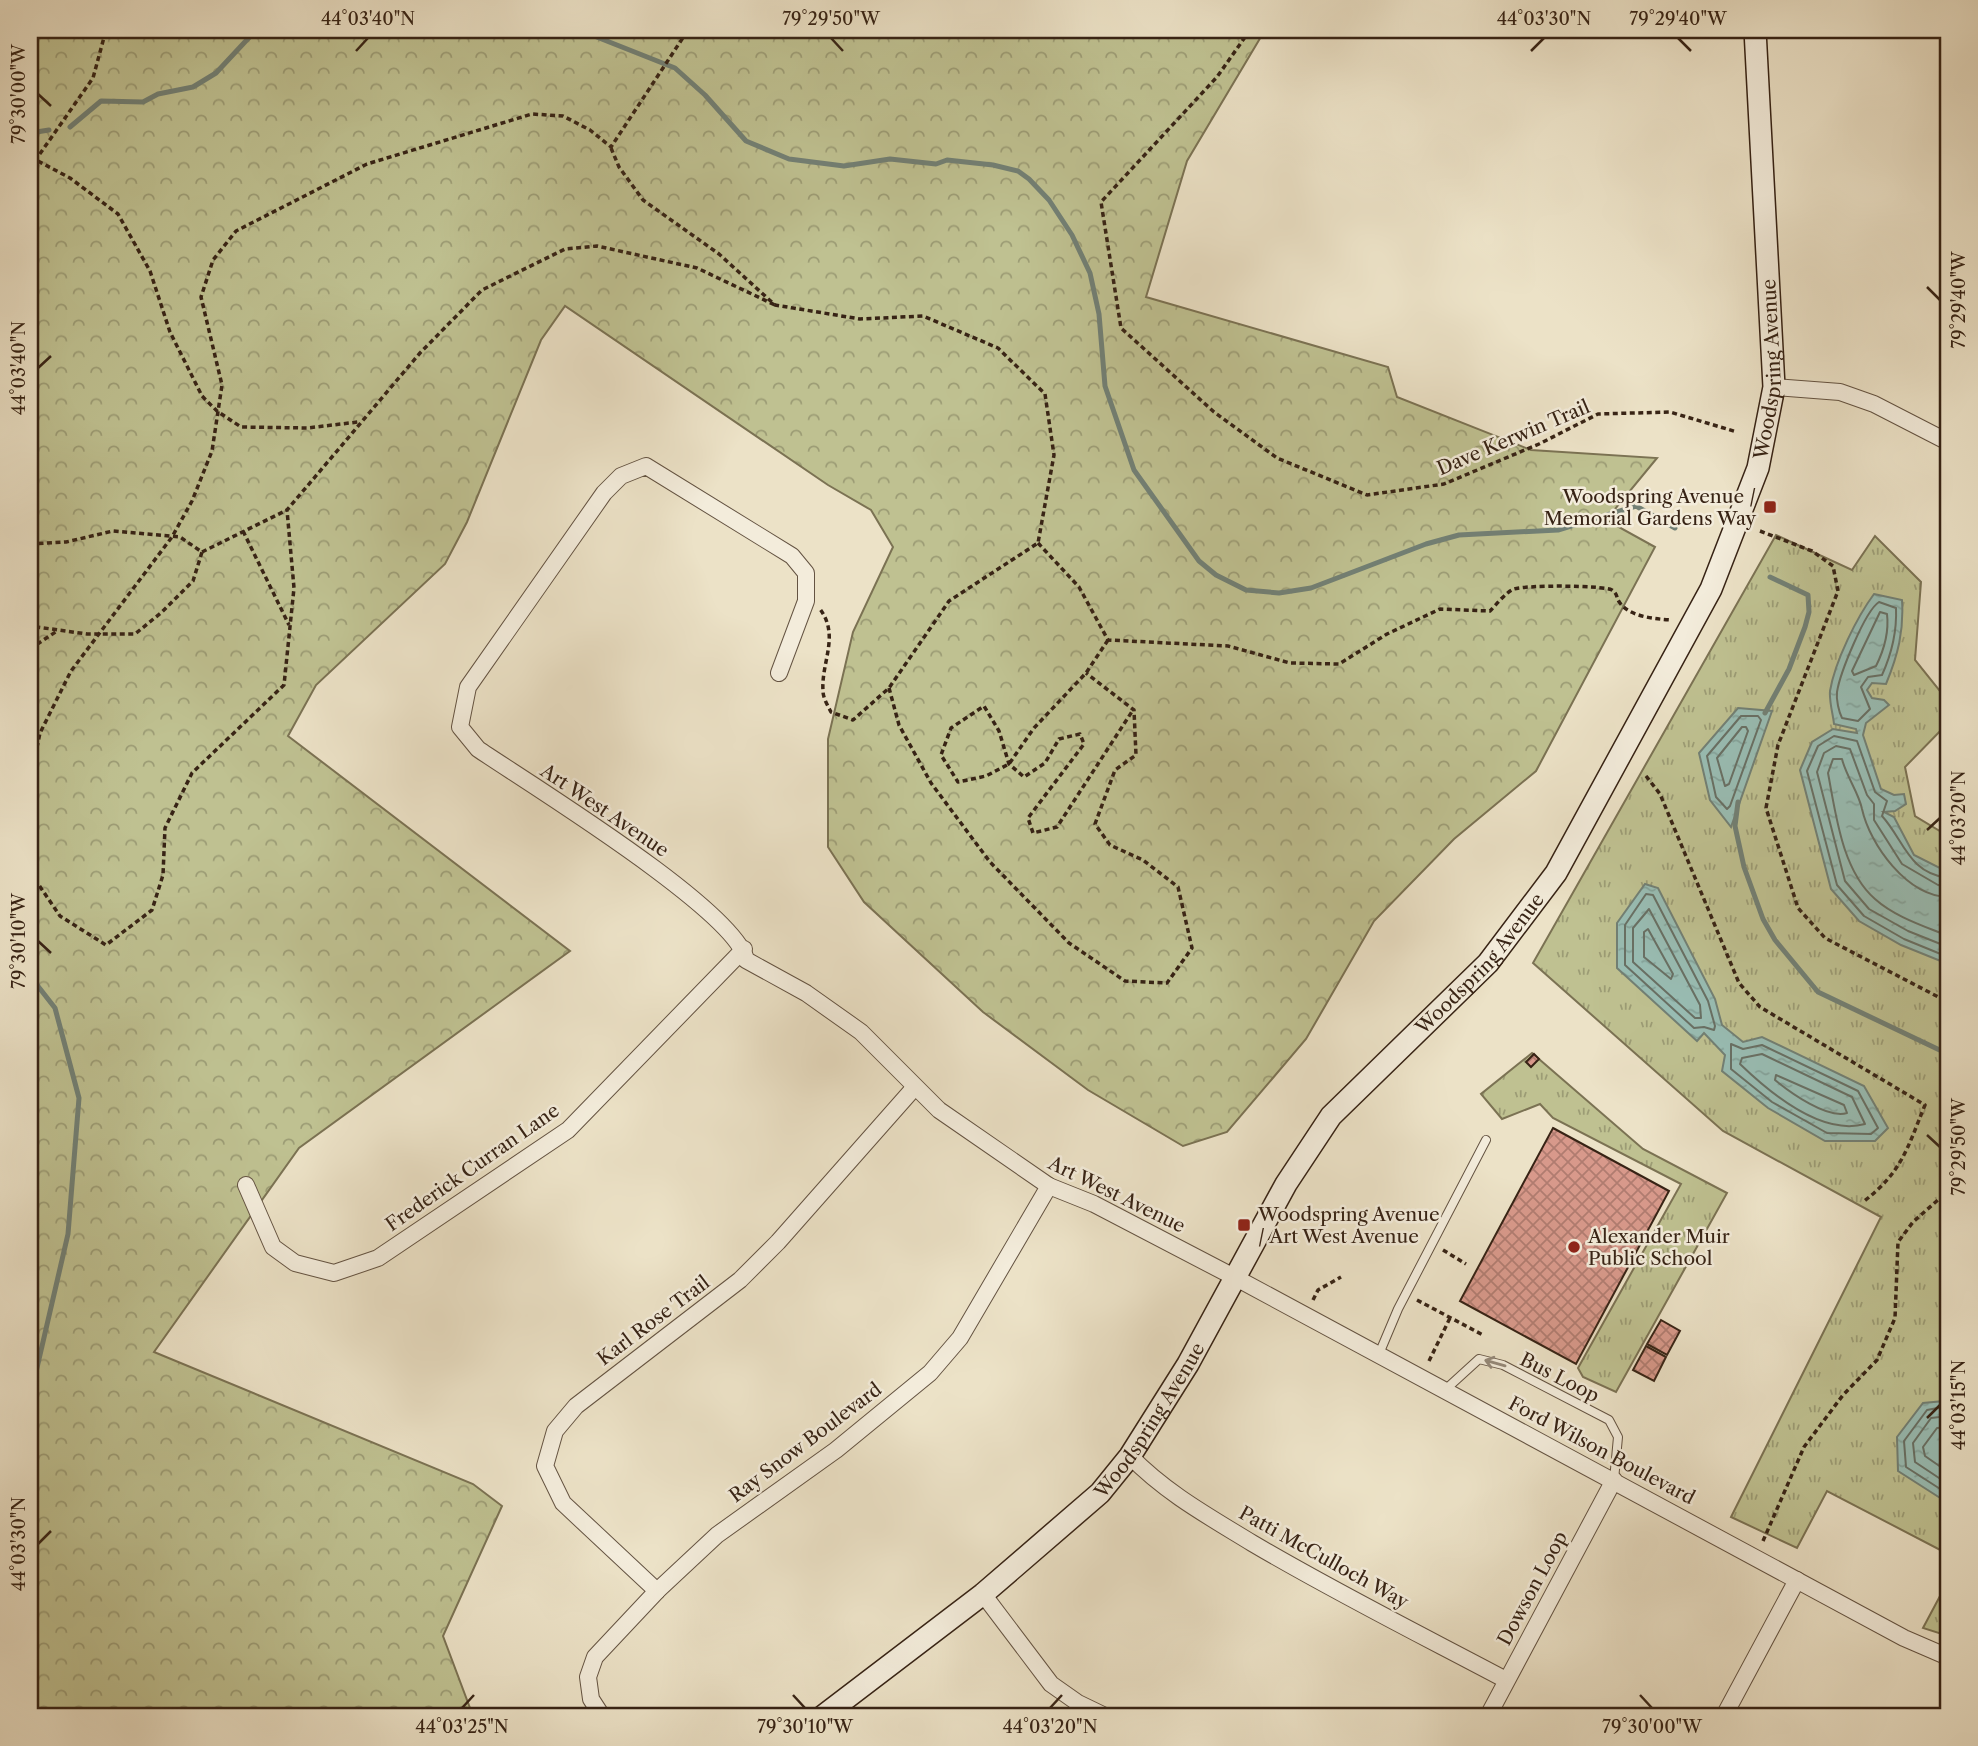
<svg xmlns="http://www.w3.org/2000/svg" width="1978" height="1746" viewBox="0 0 1978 1746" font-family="'Libre Caslon Text',serif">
  <defs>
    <pattern id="grass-tufts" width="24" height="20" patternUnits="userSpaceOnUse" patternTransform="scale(1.75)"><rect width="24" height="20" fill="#bfc191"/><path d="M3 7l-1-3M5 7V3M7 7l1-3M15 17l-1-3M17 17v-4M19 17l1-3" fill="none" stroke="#9c9c75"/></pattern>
    <pattern id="forest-crowns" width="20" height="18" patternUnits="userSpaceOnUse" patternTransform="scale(1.75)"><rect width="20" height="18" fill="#bfc191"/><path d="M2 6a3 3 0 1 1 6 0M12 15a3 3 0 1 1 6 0" fill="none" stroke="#9c9c75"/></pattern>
    <pattern id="water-ripples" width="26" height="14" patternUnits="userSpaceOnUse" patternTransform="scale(1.75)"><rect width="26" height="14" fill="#99beb5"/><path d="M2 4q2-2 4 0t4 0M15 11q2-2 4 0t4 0" fill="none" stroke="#84a39b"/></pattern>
    <pattern id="building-cross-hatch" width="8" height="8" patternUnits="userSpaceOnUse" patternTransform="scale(1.75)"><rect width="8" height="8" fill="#d8998b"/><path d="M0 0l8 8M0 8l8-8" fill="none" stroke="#b07c70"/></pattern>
  </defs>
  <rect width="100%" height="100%" fill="#ece2c7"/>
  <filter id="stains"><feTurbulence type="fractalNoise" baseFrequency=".00286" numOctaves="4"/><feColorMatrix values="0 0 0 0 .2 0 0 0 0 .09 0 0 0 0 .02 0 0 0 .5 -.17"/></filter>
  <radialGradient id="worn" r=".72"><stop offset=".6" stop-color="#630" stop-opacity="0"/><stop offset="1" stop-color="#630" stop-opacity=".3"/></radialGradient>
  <g fill="url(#grass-tufts)" stroke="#7b7253" stroke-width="2">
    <path d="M1776,535L1852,570L1875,536L1921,582L1915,660L1948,701V723L1905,767L1915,816L1948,836V1554L1827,1491L1797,1548L1731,1517L1881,1217L1723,1131L1533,963Z"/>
    <path d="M1532,1053L1643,1149L1727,1193L1616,1392L1583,1377L1578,1368L1681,1184L1553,1118L1540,1104L1502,1119L1481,1094Z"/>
    <path d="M1948,1581V1636L1923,1628Z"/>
  </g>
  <path fill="url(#forest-crowns)" stroke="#7b7253" stroke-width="2" d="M30,30H1265L1187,161L1146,297L1388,367L1397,397L1531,450L1657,458L1606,520L1655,547L1536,771L1454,839L1374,921L1306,1039L1227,1132L1183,1146L1088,1090L983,1012L864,902L828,847V739L853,632L893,547L871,510L828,485L565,306L541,340L467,522L445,564L316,685L288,736L570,951L299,1148L154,1352L473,1484L502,1506L443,1636L473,1716H30Z"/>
  <g fill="url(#water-ripples)" stroke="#728075" stroke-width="2">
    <path d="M1874,594L1902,600C1904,631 1898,655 1886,684L1872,683L1867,690L1872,698L1884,700L1889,705L1866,723L1863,735L1881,789L1894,795L1904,794L1906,804L1895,811L1884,812L1894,817L1914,855L1948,872V964L1901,945L1859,921L1831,889L1800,770L1812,742L1833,729L1857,733L1856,729L1834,724C1833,714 1829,701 1830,691C1835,661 1857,617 1874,594Z"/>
    <path d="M1738,708L1772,711L1731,827L1710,800L1699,753Z"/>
    <path d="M1645,884L1658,888L1715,999L1722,1025L1743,1042L1762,1037L1864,1086L1888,1128L1875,1141H1825L1768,1108L1722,1071L1725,1055L1704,1033L1697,1041L1617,968V923Z"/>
    <path d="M1948,1387V1503L1898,1471L1897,1437L1923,1403L1944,1401Z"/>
  </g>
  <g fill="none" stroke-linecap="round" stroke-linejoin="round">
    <g stroke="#687065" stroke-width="2">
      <path d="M1879,602L1896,608C1897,632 1892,653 1882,675L1868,677L1861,687L1870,709L1858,721L1842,718C1839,712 1836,700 1837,692C1840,673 1865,611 1879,602Z"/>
      <path d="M1880,612L1887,614C1889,631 1884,650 1876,666L1854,675L1852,671Z"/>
      <path d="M1741,716H1758L1761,720L1730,806L1727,809L1716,797L1707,756Z"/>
      <path d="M1742,727H1746L1748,731L1729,784L1725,786L1717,758Z"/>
      <path d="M1948,878C1908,873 1904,840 1882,816L1887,801L1875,792L1857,741L1834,736L1818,746L1807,771L1837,885L1864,916L1904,939L1948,957"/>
      <path d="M1948,887L1938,885L1902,864L1874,820V804L1867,795L1850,749L1836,746L1824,753L1817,772L1845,881L1869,909L1908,931L1948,947"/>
      <path d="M1646,894L1653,895L1708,1001L1715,1026L1714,1030L1704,1027L1694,1028L1625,965V925Z"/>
      <path d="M1948,897C1907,896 1870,845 1862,809C1859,793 1846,776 1842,759H1833L1828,773C1836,815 1842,870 1875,899C1895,917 1924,926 1948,936"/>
      <path d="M1649,909L1700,1005L1701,1018H1695L1633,962V928Z"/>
      <path d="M1648,929L1673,974L1671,979L1644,957V932Z"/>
      <path d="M1731,1044L1743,1049L1762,1045L1858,1091L1878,1128L1871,1134L1827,1133L1772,1102L1731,1069Z"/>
      <path d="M1762,1054L1852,1097L1865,1124C1822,1136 1770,1093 1740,1064L1742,1058Z"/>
      <path d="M1776,1075L1844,1105L1847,1113C1827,1119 1791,1093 1775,1080Z"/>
      <path d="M1948,1406L1927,1410L1904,1441L1906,1467L1948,1494"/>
      <path d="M1948,1416L1931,1418L1913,1443L1915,1462L1948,1484"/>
      <path d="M1948,1427L1937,1428L1923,1447L1925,1456L1948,1472"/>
    </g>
    <g stroke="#728075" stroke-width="5">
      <path d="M579,30L675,68L705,95L746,141L789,159L844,166L890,159L936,164L947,160L993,165L1018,171L1029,179L1049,200L1072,235L1090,273L1099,314L1105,386L1134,470L1199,561L1216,575L1246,590L1279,593L1311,588L1426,544L1459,535L1558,530L1636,506L1675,528"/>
      <path d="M70,127L101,101L143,102L158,94L193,87L216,73L256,30"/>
      <path d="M30,133L49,130"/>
      <path d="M1765,713L1789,669L1805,627L1809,612L1808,595L1770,577"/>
      <path d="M1738,802L1735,826L1744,867L1763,919L1775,940L1818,992L1948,1054"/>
      <path d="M30,976L55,1008L79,1098L68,1234L30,1398"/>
    </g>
  </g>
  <g fill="url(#building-cross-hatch)" stroke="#372315" stroke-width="2">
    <path d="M1534,1054L1539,1059L1531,1067L1526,1062Z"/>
    <path d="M1553,1128L1669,1191L1576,1364L1460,1301Z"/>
    <path d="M1661,1320L1680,1331L1667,1355L1647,1344Z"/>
    <path d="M1646,1346L1666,1357L1654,1381L1633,1370Z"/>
  </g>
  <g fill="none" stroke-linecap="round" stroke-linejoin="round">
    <defs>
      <g id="lane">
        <path d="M1379,1354L1398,1309L1486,1140"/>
        <path d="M1445,1390L1479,1359L1503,1365L1609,1420L1618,1437L1614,1480"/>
      </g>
      <g id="street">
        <path d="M1774,387L1840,392L1874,404L1948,442"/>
        <path d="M779,673L806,601V573L792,556L646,466L621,476L604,493L468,687L460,727L478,749C528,783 737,911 746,960L806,993L861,1032L939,1110L1049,1186L1094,1204L1236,1278L1904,1638L1948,1657"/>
        <path d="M246,1185L273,1247L295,1263L334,1273L378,1258L568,1130L744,949"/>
        <path d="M1130,1456C1166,1493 1208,1516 1252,1543C1335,1592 1421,1635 1506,1680"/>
        <path d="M657,1591L563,1503L545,1466L555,1431L576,1406L740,1280L778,1242L914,1088"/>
        <path d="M983,1594L1051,1684L1078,1703L1105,1716"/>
        <path d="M602,1716L591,1699L588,1677L595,1657L657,1591L717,1535L836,1450L930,1373L960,1338L1049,1186"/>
        <path d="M1488,1716L1614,1480"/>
        <path d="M1724,1716L1797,1580"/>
      </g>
      <g id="secondary">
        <path id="s1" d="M823,1716L983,1594L1100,1493L1130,1456L1188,1364L1286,1184L1331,1116L1488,963L1556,873L1711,589L1758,468L1774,387L1755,30"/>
      </g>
    </defs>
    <use href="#lane" stroke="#645342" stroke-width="10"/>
    <use href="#street" stroke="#645342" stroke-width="18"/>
    <use href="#secondary" stroke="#372315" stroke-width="24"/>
    <g stroke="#372315" stroke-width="3.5" stroke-dasharray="5 3.5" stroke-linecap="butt">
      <path d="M1250,30L1217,77L1101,202L1121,328L1214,412L1277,458L1367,495L1444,484L1539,444L1598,414L1670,412L1737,432"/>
      <path d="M611,148L619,167L643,200L719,254L775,305L860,319L923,316L998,348L1045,394L1054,455L1038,543L949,601L889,688L853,720L831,712C828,706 823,698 823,691C821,662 840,636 820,609"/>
      <path d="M38,161L70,178L118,214L150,271L170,332L202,396L217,411L241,427L307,428L358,422"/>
      <path d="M30,168L93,78L106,30"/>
      <path d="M243,531L289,625"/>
      <path d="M1760,531L1812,551L1833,566L1838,591L1778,745L1766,808L1798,908L1825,938L1948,1002"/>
      <path d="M1038,543L1079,587L1108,640L1228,646L1290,663L1339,664L1387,634L1440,609L1490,611C1496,605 1506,592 1514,589C1527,585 1601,585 1612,590C1618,594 1616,598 1620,603C1630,617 1656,619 1671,620"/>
      <path d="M30,544L66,542L113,531L180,537L202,552L193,581L162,612L135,634H87L30,626"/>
      <path d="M202,552L287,510"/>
      <path d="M1108,640L1086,673L1034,728L1009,764L986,776L958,782L941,755L951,728L984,706L999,731L1009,764L1024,777L1045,763L1059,739L1080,734L1084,744L1028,818L1033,833L1057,827L1133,710"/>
      <path d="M30,649L57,631"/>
      <path d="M889,688L899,725L931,783L990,862L1069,943L1125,981L1167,983L1192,948L1178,887L1143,860L1110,845L1095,824L1115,770L1136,755L1134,710L1086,673"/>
      <path d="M1646,776L1660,794L1739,983L1760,1007L1925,1105C1907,1149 1902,1172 1863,1202"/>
      <path d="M30,781L40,733L71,671L172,537L192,501L212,451L222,385L201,297L213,260L236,231L367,164L532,114L563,116L590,130L611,147L688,30"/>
      <path d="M30,872L60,916L106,945L152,910L163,875L165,828L192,773L284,685L294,588L287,510L420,353L482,290L565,249L597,246L697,268L775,305"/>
      <path d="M1443,1250L1466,1264"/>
      <path d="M1313,1300L1318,1290L1341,1277"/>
      <path d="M1417,1300L1483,1335"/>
      <path d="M1429,1361L1450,1318"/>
      <path d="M1763,1541L1804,1447L1843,1395L1877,1360L1895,1318L1898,1242L1913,1222L1948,1191"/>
    </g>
    <use href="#lane" stroke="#f3ecdb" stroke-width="8"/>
    <use href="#street" stroke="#f3ecdb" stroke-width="16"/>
    <use href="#secondary" stroke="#f3ecdb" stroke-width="21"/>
  </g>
  <defs><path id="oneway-shaft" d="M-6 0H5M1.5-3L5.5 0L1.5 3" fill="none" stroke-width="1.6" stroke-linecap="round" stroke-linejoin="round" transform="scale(1.75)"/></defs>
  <use stroke="#958878" href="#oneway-shaft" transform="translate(1495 1363) rotate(-164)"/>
  <path fill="none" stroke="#372315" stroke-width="2.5" d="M831,38L843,51M1678,38L1691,51M356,51L368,38M1531,51L1544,38M38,94L51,106M1927,287L1940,300M38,368L51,356M1927,830L1940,818M38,941L51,953M1927,1135L1940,1147M1927,1418L1940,1405M38,1544L51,1531M793,1695L805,1708M1640,1695L1652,1708M462,1708L474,1695M1050,1708L1062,1695"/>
  <g fill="#8f2418" stroke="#f3ecdb" stroke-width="2.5">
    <rect x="1763" y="500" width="14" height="14" rx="3.5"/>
    <rect x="1237" y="1218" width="14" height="14" rx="3.5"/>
    <circle cx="1574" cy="1247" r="7"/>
  </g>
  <g text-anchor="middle" stroke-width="5" stroke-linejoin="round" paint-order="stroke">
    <g font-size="19" fill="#372315" stroke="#f3ecdb">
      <text dy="7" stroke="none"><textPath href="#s1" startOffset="1684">Woodspring Avenue</textPath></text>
      <text transform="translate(1513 437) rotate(-23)" y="7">Dave Kerwin Trail</text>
      <text transform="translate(605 810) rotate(34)" y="7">Art West Avenue</text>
      <text dy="7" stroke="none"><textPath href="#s1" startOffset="1012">Woodspring Avenue</textPath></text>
      <text transform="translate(472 1167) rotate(-35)" y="7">Frederick Curran Lane</text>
      <text transform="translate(1117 1194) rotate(26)" y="7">Art West Avenue</text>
      <text transform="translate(653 1320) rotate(-37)" y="7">Karl Rose Trail</text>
      <text transform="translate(1560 1377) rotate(27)" y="7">Bus Loop</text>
      <text dy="7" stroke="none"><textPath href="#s1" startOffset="444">Woodspring Avenue</textPath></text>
      <text transform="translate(805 1442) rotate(-37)" y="7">Ray Snow Boulevard</text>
      <text transform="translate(1602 1450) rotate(28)" y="7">Ford Wilson Boulevard</text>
      <text transform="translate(1324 1557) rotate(29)" y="7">Patti McCulloch Way</text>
      <text transform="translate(1532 1588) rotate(-62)" y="7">Dowson Loop</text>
    </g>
    <g font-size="19" fill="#372315" stroke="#f3ecdb" text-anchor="start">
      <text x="1756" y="503" text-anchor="end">Woodspring Avenue /<tspan x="1756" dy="22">Memorial Gardens Way</tspan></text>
      <text x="1258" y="1221">Woodspring Avenue<tspan x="1258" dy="22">/ Art West Avenue</tspan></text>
      <text x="1588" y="1243">Alexander Muir<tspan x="1588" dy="22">Public School</tspan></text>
    </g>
  </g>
  <rect width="1978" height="1746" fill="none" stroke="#ece2c7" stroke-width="77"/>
  <rect x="38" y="38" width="1902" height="1670" fill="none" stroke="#372315" stroke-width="2.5"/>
  <g font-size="18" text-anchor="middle" fill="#372315">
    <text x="368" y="25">44°03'40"N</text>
    <text x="831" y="25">79°29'50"W</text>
    <text x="1544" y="25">44°03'30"N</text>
    <text x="1678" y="25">79°29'40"W</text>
    <text transform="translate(19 94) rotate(-90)" y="6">79°30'00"W</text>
    <text transform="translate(1959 300) rotate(-90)" y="6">79°29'40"W</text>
    <text transform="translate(19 368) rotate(-90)" y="6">44°03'40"N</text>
    <text transform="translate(1959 818) rotate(-90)" y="6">44°03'20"N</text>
    <text transform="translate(19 941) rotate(-90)" y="6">79°30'10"W</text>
    <text transform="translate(1959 1147) rotate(-90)" y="6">79°29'50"W</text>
    <text transform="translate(1959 1405) rotate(-90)" y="6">44°03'15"N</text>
    <text transform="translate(19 1544) rotate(-90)" y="6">44°03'30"N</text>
    <text x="462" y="1733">44°03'25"N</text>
    <text x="805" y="1733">79°30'10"W</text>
    <text x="1050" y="1733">44°03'20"N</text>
    <text x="1652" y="1733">79°30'00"W</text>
  </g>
  <rect width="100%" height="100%" filter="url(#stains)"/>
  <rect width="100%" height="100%" fill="url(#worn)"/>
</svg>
